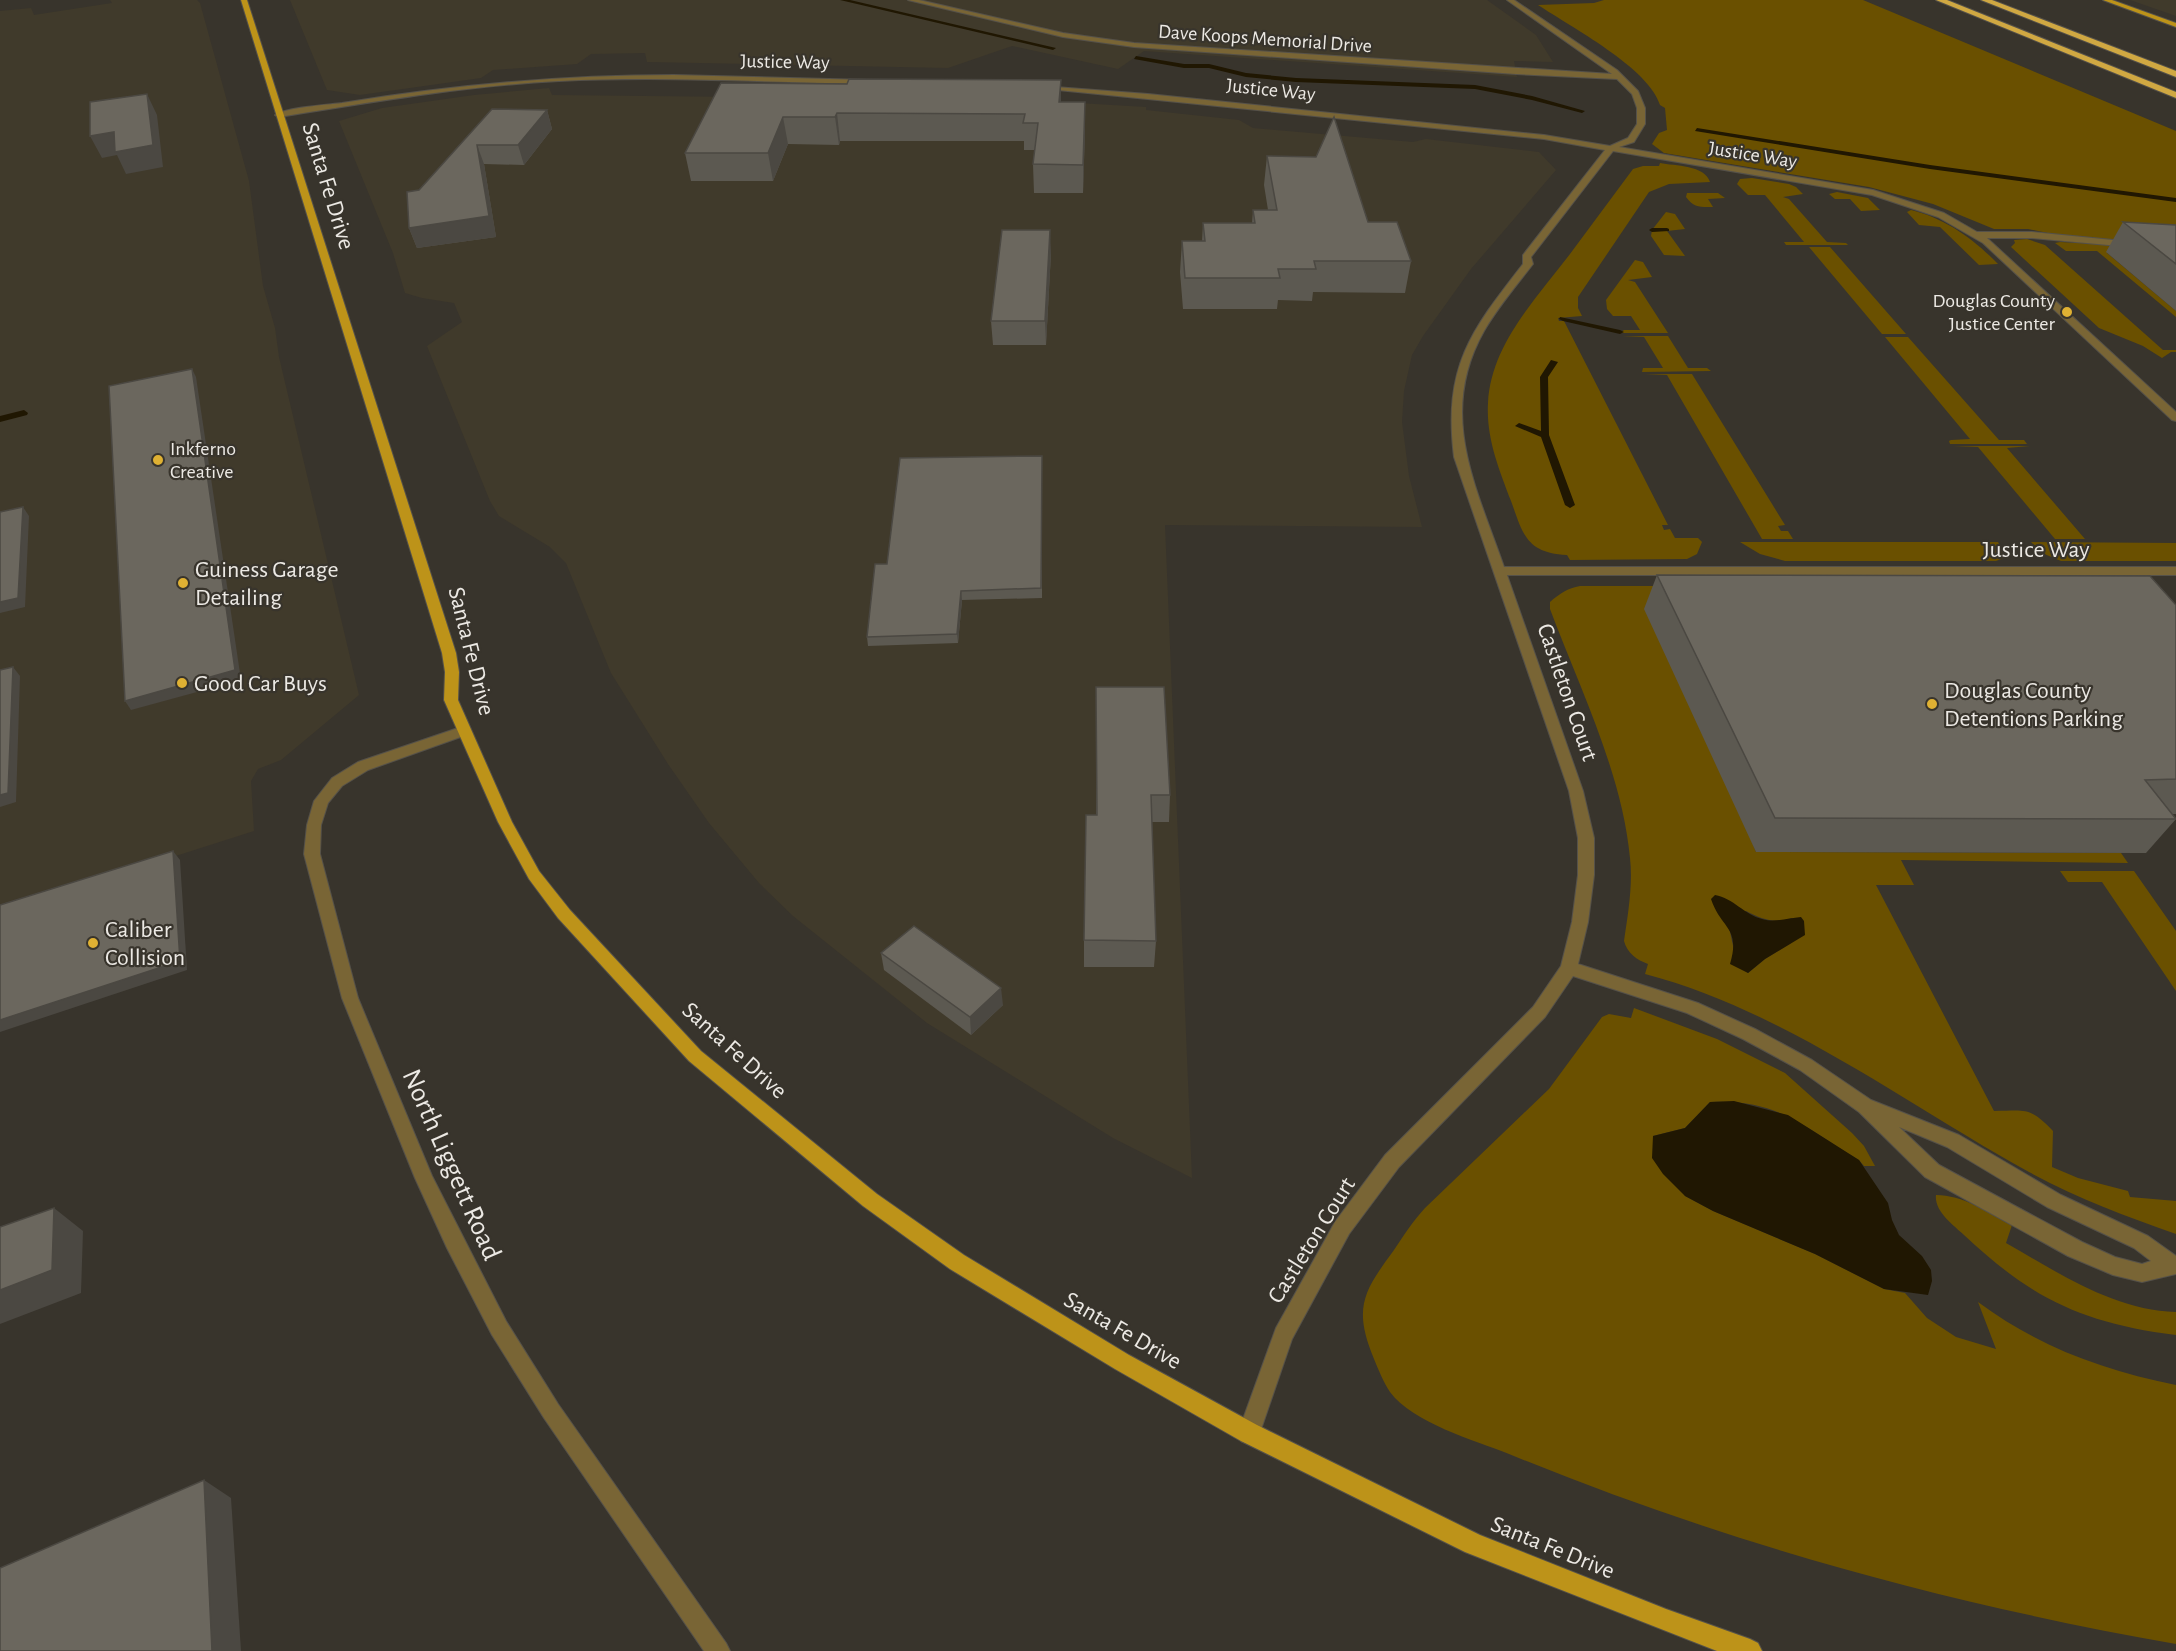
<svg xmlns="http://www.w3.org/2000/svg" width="2176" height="1651" viewBox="0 0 2176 1651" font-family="'Alegreya Sans',sans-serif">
  <rect width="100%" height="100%" fill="#38342c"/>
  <g fill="#403a2b">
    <path d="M110,0H197L200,3L249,181L263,286L275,328L279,357L359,695L281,760L258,769L251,781L254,831L0,912V11L31,8L34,15L112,3Z"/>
    <path d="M290,0H1487L1536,35L1553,62L1514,61L1517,77L1144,51L1118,69L1012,46L948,68L647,62L645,53L591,54L577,64L493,70L481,78L360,95L327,90Z"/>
    <path d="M2130,0H2176V16Z"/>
    <path d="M549,88L552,95L1028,100L1146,107V110L1239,120L1253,128L1413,142L1426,139L1539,152L1556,170L1471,269L1423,336L1412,355L1404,391L1402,422L1409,476L1422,527L1165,525L1192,1178L1113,1138L927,1023L793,916L759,883L709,823L668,764L611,673L566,563L550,547L499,516L490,501L427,346L462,322L454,303L422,298L405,293L393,253L339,121L382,108L474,95Z"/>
  </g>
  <g fill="#6a5000" fill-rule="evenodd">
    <path d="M1604,0H1863L2176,131V244L2062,236L2028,229H1994L1933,204L1869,187L1664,153L1652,144L1659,133L1667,130L1665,108L1660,105C1649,68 1571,27 1538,5L1594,3Z"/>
    <path d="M1660,163C1675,166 1705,165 1710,182L1669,184L1649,192L1578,297V308L1582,316L1558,318L1559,321H1564L1668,525H1662L1664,530L1670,529L1675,538H1698L1702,542L1697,554L1687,559L1570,560L1567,555C1526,553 1523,534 1511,501C1499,469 1486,438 1488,403C1491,344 1536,299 1570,254C1591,226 1612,197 1633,169L1643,166H1659Z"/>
    <path d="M1752,178L1789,184L1796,187L1803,194L1783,197L1789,199L1827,242L1846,243L1848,245H1786L1784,242H1804L1765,195H1748L1737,184L1740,179Z"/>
    <path d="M1837,192L1868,198L1880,210L1861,211L1850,199H1835L1829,194Z"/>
    <path d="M1687,193H1718L1725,198L1708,199L1713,207C1700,207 1694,208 1686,197Z"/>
    <path d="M1911,210C1945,218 1975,240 1998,264L1979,265L1940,227L1919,225L1907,212Z"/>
    <path d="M1666,212L1675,214L1685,229L1667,231L1685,256L1664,255L1651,236L1652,230Z"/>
    <path d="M2027,239L2045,245L2163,350H2176V352H2171L2162,358L2143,346L2099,328L2011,247L2015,243L2014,240Z"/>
    <path d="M2060,242L2153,247L2107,253L2176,311V317L2097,251H2066L2055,243Z"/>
    <path d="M1787,247H1830L1906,334H1882L1809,247Z"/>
    <path d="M1635,260L1643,262L1652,277L1628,280L1635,282L1668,333H1620L1624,330H1640L1631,316H1613L1607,309L1606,300Z"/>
    <path d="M1622,336H1668L1688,368H1707L1711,371L1642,372L1643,368H1663L1644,337Z"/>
    <path d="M1885,337H1908L1999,440H2024L2027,444H1950L1949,441L1951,440L1970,439Z"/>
    <path d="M1645,374H1692L1785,525L1778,526L1781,531H1788L1793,539H1762L1667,375Z"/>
    <path d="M1953,446H2030L2007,448L2085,539H2055L1978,447Z"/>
    <path d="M1740,542H1998L2005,554L2004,558L1996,561H1785L1760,554Z"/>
    <path d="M2031,542L2176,543V561H2061L2042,553Z"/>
    <path d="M1580,586H1653L1756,852L2121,853L2128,863L1901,860L1914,885H1876L1994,1111C2026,1111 2029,1106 2053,1131L2052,1167L2078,1178L2128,1191L2130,1197L2176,1201V1234C2126,1216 2076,1198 2029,1172C1904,1103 1785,1011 1645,974L1648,964C1637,960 1627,953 1624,941C1628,914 1633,885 1630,858C1622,773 1580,689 1550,609V602C1559,594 1568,588 1580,586ZM1746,911C1761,919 1775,924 1792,918L1791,943L1765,959L1748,973L1732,958L1735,955L1729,927Z"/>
    <path d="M2060,871H2134L2176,931V991L2102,882H2068Z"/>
    <path d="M1634,1008L1717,1039L1785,1073L1852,1133L1864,1146L1875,1166H1864L1859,1160C1805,1128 1778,1098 1710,1102L1685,1128L1653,1136L1685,1196L1713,1211L1815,1254L1884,1289L1905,1293L1927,1318L1956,1337L1996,1349L1978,1302C2039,1347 2102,1370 2176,1385V1644C1948,1604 1723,1542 1509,1454C1474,1440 1413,1423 1390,1392C1383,1381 1379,1371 1374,1359C1353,1308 1363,1292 1394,1250C1404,1235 1413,1221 1425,1208L1549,1089L1602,1017L1609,1014L1631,1018Z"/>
    <path d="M1936,1195C1962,1195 1989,1212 2012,1225L2006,1243C2059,1273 2113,1310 2176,1312V1335C2083,1323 2032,1299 1964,1235C1953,1225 1934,1211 1936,1195Z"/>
  </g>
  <g fill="#201702">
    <path d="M1715,895C1733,898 1745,915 1762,919C1775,923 1788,918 1801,917L1804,921L1805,935L1765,959L1748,973L1730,964C1741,927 1721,929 1711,899Z"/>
    <path d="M1734,1101L1788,1115L1859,1160L1888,1203L1892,1220L1899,1235L1922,1256L1931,1270L1932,1281L1928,1295L1884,1289L1815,1254L1713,1211L1685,1196L1663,1174L1652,1158L1653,1136L1685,1128L1710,1102Z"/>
  </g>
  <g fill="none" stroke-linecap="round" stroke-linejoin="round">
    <g fill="#201702" fill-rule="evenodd">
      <path d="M840,0H850L1056,48L1053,50Z"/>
      <path d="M1136,56L1184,64H1209L1246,73L1296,78L1475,85L1532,96L1585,111L1582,113L1532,100L1475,89L1296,82L1246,77L1209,68H1184L1134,59Z"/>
      <path d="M1697,128L1930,165L2176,198V202L1930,169L1695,131Z"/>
      <path d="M1667,228L1669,229V231L1652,232L1649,230L1652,228Z"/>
      <path d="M1560,317L1620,330L1624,332L1620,334L1563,321L1559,319Z"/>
      <path d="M1551,360L1558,362L1548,377L1549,435L1575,505L1570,508L1565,505L1541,437L1515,426L1519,423L1541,431L1540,377Z"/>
      <path d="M24,410L28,413L27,415L0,422V416Z"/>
    </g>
    <defs>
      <g id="minor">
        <path d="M908,0H919L1063,33L1134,43L1612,74L1507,0H1514L1617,70L1638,91L1645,108V124L1634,142L1619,147L1873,190L1944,213L1977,232H2032L2133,242L2134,244L2130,247L2032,238H1987L2176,412V421L2172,420L1983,243L1938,217L1872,195L1613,151L1531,257L1533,264C1516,286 1498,307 1484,331C1437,414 1476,486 1504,567H2176V575H1507L1583,791L1594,838V875L1588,922L1578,964L1698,1003L1755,1029L1812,1060L1871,1100L1959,1135L2061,1195L2148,1236L2176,1256V1274L2142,1282L2113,1275L2068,1256L1925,1177L1859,1112L1800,1070L1743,1039L1687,1013L1573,976L1545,1017L1399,1167L1349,1234L1292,1339L1257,1441L1249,1444L1241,1441L1238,1433L1276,1328L1335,1222L1385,1155L1533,1007L1561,966L1572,922L1578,875V838L1569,791L1454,457C1443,367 1470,332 1523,264V255L1605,150L1544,139L1038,88L1042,86L1148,94L1544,135L1610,146L1628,138L1637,124V108L1632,94L1617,79L1516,74L1134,47L1063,37ZM1899,1127L1947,1147L2047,1207L2134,1248L2151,1261L2142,1264L2115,1257L2082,1242L1939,1165Z"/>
        <path d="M674,75L868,80L872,82L868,84C765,82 662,76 559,81C465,86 372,102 279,117L275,115C289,107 325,105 342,103C453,85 562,75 674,75Z"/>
        <path d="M464,726L471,731L469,734L368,770L342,786L328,803L321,825L320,854L358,998L432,1176L506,1321L558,1404L726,1643L730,1651H704L544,1418L492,1335L447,1248L415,1178L342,998L304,854L307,825L314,801L332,778L358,762Z"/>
      </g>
      <g id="major">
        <path d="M241,0H247L456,653L459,672L458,700L512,822L539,871L570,910L701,1051L877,1194L964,1255L1129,1355L1257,1425L1480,1535L1666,1609L1750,1639L1758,1643L1762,1651H1717L1465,1552L1241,1441L1115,1369L950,1269L863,1206L689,1061L558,918L529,879L498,822L444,700L445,672L442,653Z"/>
        <path d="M2103,0H2112L2176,23V27Z"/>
      </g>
      <g id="highway">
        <path d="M1936,0H1947L2176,92V98Z"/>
        <path d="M1981,0H1992L2176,71V77Z"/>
      </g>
    </defs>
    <use href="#minor" stroke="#555149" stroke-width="2"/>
    <use href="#major" stroke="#555149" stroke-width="2"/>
    <use href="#highway" stroke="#555149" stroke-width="2"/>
    <use href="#minor" fill="#796535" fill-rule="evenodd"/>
    <use href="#major" fill="#bd9319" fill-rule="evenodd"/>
    <use href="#highway" fill="#d0a842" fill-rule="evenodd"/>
  </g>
  <g fill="#5c5951">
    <path d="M721,83L1061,102L1085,129L1083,193H1034L1033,164L1035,150H1024V141H840L839,145L788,144L773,181H691L685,153Z"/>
    <path d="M492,109L547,110L552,129L524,165L484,164L496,237L417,248L409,228Z"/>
    <path d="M1267,156L1368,222L1411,261L1405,293L1313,292L1312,301L1278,300L1277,309H1183L1180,272L1182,241H1202L1203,223H1252L1253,210H1268L1264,185Z"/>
    <path d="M2123,222L2176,225V311L2106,252Z"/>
    <path d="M1051,253L1046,345H993L991,321Z"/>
    <path d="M1042,456V598L962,600L958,643L868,646L867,637L887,564Z"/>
    <path d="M1657,575L2176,605V814H2172L2176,819L2146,853L1756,852L1644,609Z"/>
    <path d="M1096,687L1170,795L1169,822H1152L1156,941L1154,967H1084V940L1096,815Z"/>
    <path d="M881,953L1003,1005L971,1035L884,970Z"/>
  </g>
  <g fill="#4b4842">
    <path d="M1061,80V106L1059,102Z"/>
    <path d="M147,94L157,115L163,167L126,174L117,155L102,158L90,136Z"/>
    <path d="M1085,102V129L1083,193V165Z"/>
    <path d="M547,110L552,129L524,165L518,145Z"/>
    <path d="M837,113L840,141L839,145L835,117Z"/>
    <path d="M783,117L788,144L773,181L768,153Z"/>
    <path d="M477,145L484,164L496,237L417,248L409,228Z"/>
    <path d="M1050,230L1051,253L1046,345L1045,321Z"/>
    <path d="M192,369L196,377L241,680L131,710L125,701Z"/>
    <path d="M23,507L29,516L25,607L0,613V602Z"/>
    <path d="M961,591L962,600L958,643L957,634Z"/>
    <path d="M13,667L20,676L16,802L0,807V795Z"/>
    <path d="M173,851L180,860L187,970L0,1032V1020Z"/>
    <path d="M1001,988L1003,1005L971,1035L970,1017Z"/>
    <path d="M54,1208L83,1231L81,1293L0,1324V1290Z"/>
    <path d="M204,1480L231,1498L241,1651H212Z"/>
  </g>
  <g fill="#6b675e" stroke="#4b4842" stroke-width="1.5">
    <path d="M849,79L1061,80L1059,102H1085L1083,165L1033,164L1038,123H1023L1025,114L837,113L835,117H783L768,153H685L721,83L847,84Z"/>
    <path d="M147,94L153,145L115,152L114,132L90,136V102Z"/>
    <path d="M492,109L547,110L518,145H477L489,216L409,228L407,192L419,190Z"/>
    <path d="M1334,117L1368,222H1397L1411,261H1314L1316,269H1278L1280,278H1185L1182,241H1205L1203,223H1255L1253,210H1277L1267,156L1316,157Z"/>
    <path d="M2123,222L2176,225V264Z"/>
    <path d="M1002,230H1050L1045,321H991Z"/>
    <path d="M192,369L235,670L125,701L109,386Z"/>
    <path d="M1042,456L1041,588L961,591L957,634L867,637L875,564H887L900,458Z"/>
    <path d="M23,507L18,598L0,602V512Z"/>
    <path d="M1657,575L2150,576L2176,605V779L2145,780L2176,819L1775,818Z"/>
    <path d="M13,667L8,793L0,795V670Z"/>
    <path d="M1096,687H1164L1170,795H1151L1156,941L1084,940L1086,815H1097Z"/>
    <path d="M173,851L180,961L0,1020V905Z"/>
    <path d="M914,926L1001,988L970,1017L881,953Z"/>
    <path d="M54,1208L52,1270L0,1290V1227Z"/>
    <path d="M204,1480L212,1651H0V1568Z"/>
  </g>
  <g fill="#dfb133" stroke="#38342c" stroke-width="2">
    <circle cx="2067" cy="312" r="6"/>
    <circle cx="158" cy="460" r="6"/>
    <circle cx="183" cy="583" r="6"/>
    <circle cx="182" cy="683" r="6"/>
    <circle cx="1932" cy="704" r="6"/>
    <circle cx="93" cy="943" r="6"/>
  </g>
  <g text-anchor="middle" stroke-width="4.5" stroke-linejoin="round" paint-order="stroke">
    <g font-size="20" fill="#ece9e4" stroke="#38342c">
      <text transform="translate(1265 38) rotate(4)" y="7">Dave Koops Memorial Drive</text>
      <text transform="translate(785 61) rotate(1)" y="7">Justice Way</text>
      <text transform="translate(1271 89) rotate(6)" y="7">Justice Way</text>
      <text transform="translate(1753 154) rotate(9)" y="7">Justice Way</text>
    </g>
    <g font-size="20" fill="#ece9e4" stroke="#38342c" text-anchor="end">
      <text x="2055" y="307">Douglas County<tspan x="2055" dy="23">Justice Center</tspan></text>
      <text x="170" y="455" text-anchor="start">Inkferno<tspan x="170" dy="23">Creative</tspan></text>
    </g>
    <g font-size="24" fill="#ece9e4" stroke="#38342c">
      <text transform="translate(329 186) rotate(73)" y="8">Santa Fe Drive</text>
      <text x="2036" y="557">Justice Way</text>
      <text transform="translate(472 651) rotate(76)" y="8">Santa Fe Drive</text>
      <text transform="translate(1568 692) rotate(71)" y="8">Castleton Court</text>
      <text transform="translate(735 1050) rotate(42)" y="8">Santa Fe Drive</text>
      <text transform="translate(1311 1240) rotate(-58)" y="8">Castleton Court</text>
      <text transform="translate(1123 1330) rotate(30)" y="8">Santa Fe Drive</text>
      <text transform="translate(1553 1547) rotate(22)" y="8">Santa Fe Drive</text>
    </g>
    <g font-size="24" fill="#ece9e4" stroke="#38342c" text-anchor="start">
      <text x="195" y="577">Guiness Garage<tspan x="195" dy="28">Detailing</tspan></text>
      <text x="194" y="691">Good Car Buys</text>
      <text x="1944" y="698">Douglas County<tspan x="1944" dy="28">Detentions Parking</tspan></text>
      <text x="105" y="937">Caliber<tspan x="105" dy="28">Collision</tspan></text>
    </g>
    <g font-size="28" fill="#ece9e4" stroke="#38342c">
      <text transform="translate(453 1164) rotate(66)" y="10">North Liggett Road</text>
    </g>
  </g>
</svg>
